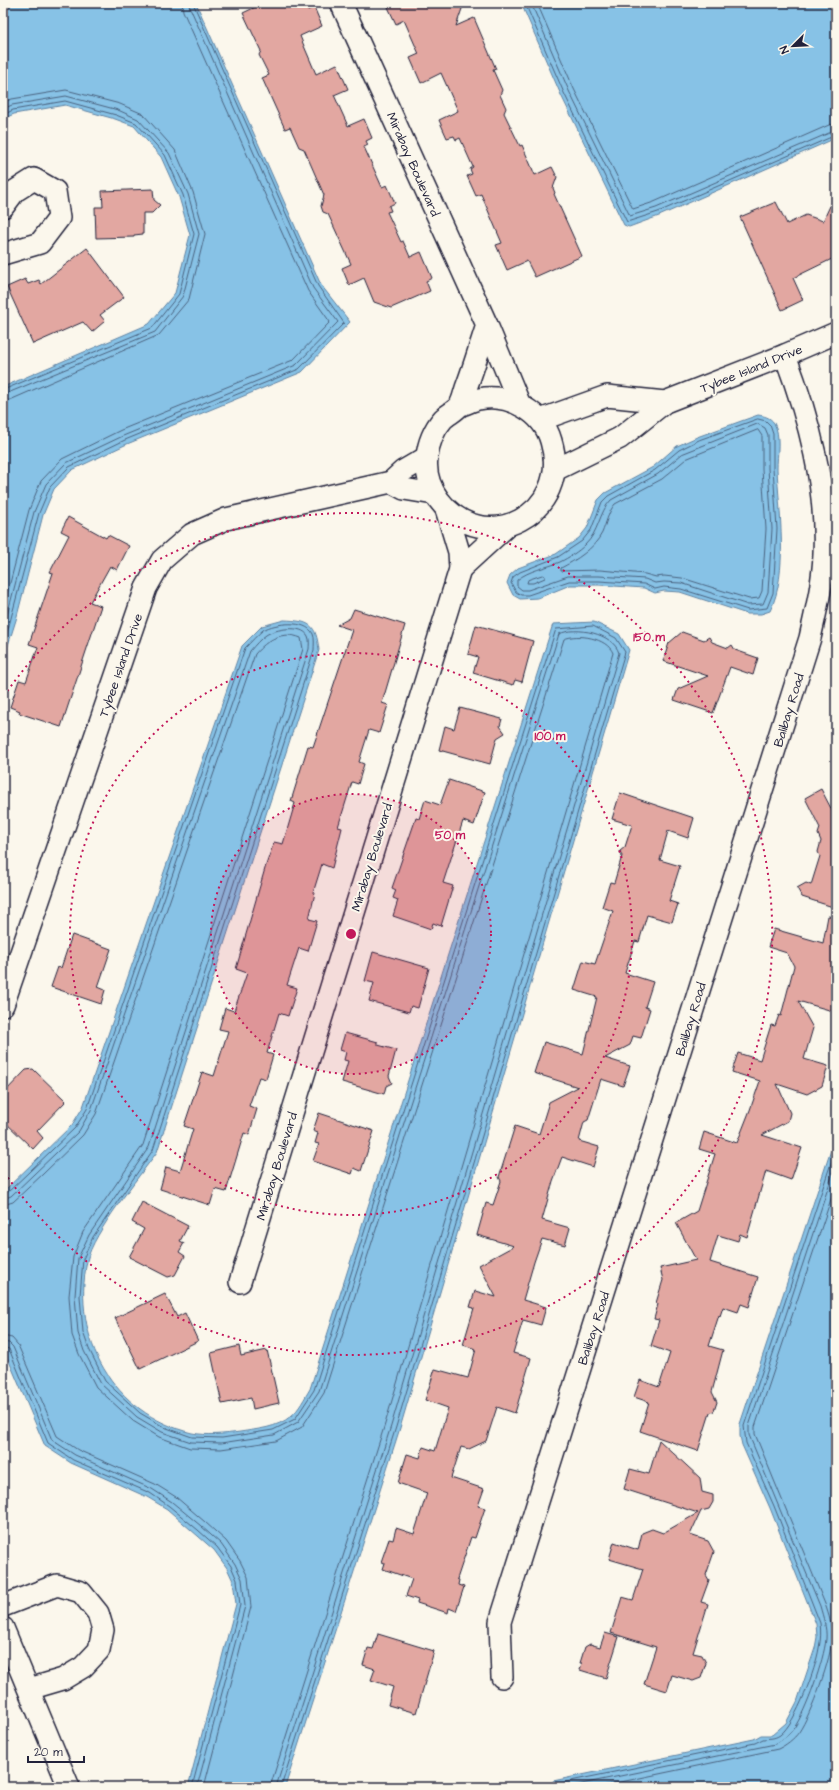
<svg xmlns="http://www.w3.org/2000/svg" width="839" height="1790" viewBox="0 0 839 1790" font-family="'Architects Daughter',sans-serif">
  <rect width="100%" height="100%" fill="#fbf7ec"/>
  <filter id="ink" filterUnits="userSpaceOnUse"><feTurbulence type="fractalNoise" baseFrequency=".025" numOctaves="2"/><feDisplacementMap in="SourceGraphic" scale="8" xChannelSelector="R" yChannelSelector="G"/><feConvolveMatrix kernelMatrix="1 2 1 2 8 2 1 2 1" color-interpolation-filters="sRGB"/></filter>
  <g filter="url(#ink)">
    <g fill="#87c2e6" stroke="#5f82a2">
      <path d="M13,3H196L321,285L350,322L302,372L127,444L72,470L54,489L43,515L16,620L3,661V387L149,324L175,293L190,235L179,197L161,157L134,126L115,119L65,105L14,114L3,119V15Z"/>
      <path d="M521,3H836V138L659,216L629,227L624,225L561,95Z"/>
      <path d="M758,415C764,416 770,417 774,423C781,435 777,455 777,469C779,510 789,573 770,611L761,614H747L680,592L664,591L655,593L644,588L599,585H570L538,598L520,599L513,595L507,583L510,575L518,568L556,554L579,538L587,528L598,500L605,493L653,467L677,446L697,437Z"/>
      <path d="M284,620C310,621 316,624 319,650L157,1152C139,1177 93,1233 87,1261C71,1338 113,1414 192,1433C207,1436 225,1434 240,1432C258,1429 277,1428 291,1416C299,1410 305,1397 310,1389L553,624L594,622L619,634L629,650L400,1428L285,1787H188L236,1604L233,1581L227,1568L214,1550L167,1509L147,1497L71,1463L45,1446L3,1347V1192L72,1125L83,1107L242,646L262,626Z"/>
      <path d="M836,1135V1787H548L553,1781L754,1739L761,1735H772L786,1723L797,1702L815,1648L817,1637L816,1624L770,1508L742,1445L740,1436V1424Z"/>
    </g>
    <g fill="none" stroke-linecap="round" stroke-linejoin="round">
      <g stroke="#4a627f" stroke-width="1">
        <path d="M525,3L564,93L627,222L658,212L836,135"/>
        <path d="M531,3L569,91L630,216L656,208L836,130"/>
        <path d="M537,3L574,89L633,209L654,202L829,125L836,124"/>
        <path d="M3,102L12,99L66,90L120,104L143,114L175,150L193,192L205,234L189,299L159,335L10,400L3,401"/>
        <path d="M3,109L12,105L66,96L118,110L138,119L169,153L188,194L199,234L183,296L155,332L3,395"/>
        <path d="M3,115L13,110L65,101L116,115L136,123L165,155L183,195L194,234L179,294L152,328L3,390"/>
        <path d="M758,419L766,421L770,425L773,434V468L777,529L773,593L767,608L748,610L681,589L664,587L655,589L644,584L599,581H569L528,595H521L516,592L511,583L513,577L520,572L558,557L582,541L591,530L602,502L608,496L655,470L679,450L699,440Z"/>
        <path d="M758,424L765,428L768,435V468L772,529L768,592L763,604L748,605L681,583L664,582L655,583L645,579L599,576H568L528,590H522L517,586V580C529,570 546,568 560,562C568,558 579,551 585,545C599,532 599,512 611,500L658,474L682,454Z"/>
        <path d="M758,430L762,436V469L766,529L762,591L759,598L749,599L682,578L664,576L656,577L645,574L600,570L561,571V568C576,560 594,549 602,533C606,524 608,512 615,504L662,479L686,459Z"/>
        <path d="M543,575L545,576V578L533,583H527L528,580Z"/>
        <path d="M3,610L29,510L41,481L62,459L121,430L293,360L330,322L308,291L183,11L182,3"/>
        <path d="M3,631L34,512L46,484L66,463L123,436L296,365L338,322L313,288L188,3"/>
        <path d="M3,648L39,513L50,487L69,467L125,440L299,369L344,323L318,286L193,3"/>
        <path d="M3,1194L7,1193L75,1128L87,1109L245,648C251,642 257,635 263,630C275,623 306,619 313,634C315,638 314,646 314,650L153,1150L93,1237L83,1259L80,1296L83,1332L89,1349L105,1381L140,1413L164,1427L192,1437L222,1438L273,1430L295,1419L314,1390L556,629L593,626L616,638L625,652L396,1427L281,1787"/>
        <path d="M3,1199L11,1196L79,1131L91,1110L250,651C255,645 260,639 266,635C275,629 302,624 308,636C310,640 309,646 309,649L149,1147L89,1235L78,1258L75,1296L78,1333L84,1351L101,1384L137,1417L162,1432L191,1442L221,1443L274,1435L298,1422L319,1391L559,634C576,626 613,633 619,653L391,1426L276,1787"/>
        <path d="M3,1205L13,1202L43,1174L83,1135L96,1114L255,654C267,640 282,630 301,638L303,649L143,1145L83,1232L73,1257L69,1296L72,1335L79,1354L96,1387L133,1421L159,1437L190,1448L221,1449L276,1441L302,1427L324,1393L564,639C578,633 607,638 613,653L385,1424L270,1787"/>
        <path d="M3,1336L12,1338L18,1345L57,1436L78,1450L155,1484L176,1497L205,1522L226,1541L240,1561L248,1577L251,1607L204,1787"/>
        <path d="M3,1342L9,1343L13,1347L52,1440L75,1455L152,1489L172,1502L201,1526L221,1544L235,1564L242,1579L245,1606L197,1787"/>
        <path d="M3,1347L9,1349L48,1443L73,1460L150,1493L169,1506L198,1530L217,1547L231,1566L237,1580L240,1605L192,1787"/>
        <path d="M553,1787L556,1784L755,1743C757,1742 761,1740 763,1739C770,1738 774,1739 780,1735C796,1723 816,1668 819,1648C821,1639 821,1631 820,1623L774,1506L746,1443L744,1426L836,1148"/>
        <path d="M567,1787L775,1744C782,1740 789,1735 794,1728C806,1711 824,1660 826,1639C827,1628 823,1617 820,1606L749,1435V1426L836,1164"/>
        <path d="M597,1787L778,1749C786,1745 794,1739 799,1732C811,1714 832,1657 832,1637C832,1625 829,1615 825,1604L755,1434V1427L836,1184"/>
      </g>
    </g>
    <g fill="#e2a7a1" stroke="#22223b">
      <path d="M264,3H304L308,10L314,7L322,26L300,36L304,46L316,74L337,64L348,89L334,95L348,126L364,119L372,138L366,141L368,145L364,147L382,187L387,185L395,203L389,206L391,211L387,212L401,242L403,241L410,257L421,252L432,278L426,281L430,291L391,308L374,302L364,278L349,285L342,268L351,264L328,214L323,212L321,206L324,195L304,149L299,147L290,127L285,129L262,78L269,75L259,55L261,51L243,13Z"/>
      <path d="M397,3H464L456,26L474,18L496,69L493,70L502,90L500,95L506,108L504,113L520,146L522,145L535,175L552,167L557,177L553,188L555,193L554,194L582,256L535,277L527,261L507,270L496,245L502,243L481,194L476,196L467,176L472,174L470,169L473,167L460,138L456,140L454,136L447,138L439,120L458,111L441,73L421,83L410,58L419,54L404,20L396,24L388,7Z"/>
      <path d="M153,189L154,200L160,205L152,213H143V234L134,235V237L96,238L95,207H103L102,191Z"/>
      <path d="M836,193V257L793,278L803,300L782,310L740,217L776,202L787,224L806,215L823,221Z"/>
      <path d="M87,248L124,297L100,315L105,321L92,332L83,322L33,344L7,287L25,279L28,284L39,280L41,284Z"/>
      <path d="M68,517L106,538L108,535L129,546L117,570L110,566L90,602L101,606L61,727L19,713L20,711L10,707L19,680L26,682L38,647L29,644L53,573L50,572L69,535L61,531Z"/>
      <path d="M354,609L405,625L382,703L388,705L379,733L369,730L359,762L364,764L358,784L352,782L338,827L342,828L332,868L322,864L313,893H315L309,919L317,921L308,951L299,948L287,985L297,988L288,1016L279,1013L267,1053L273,1055L266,1079L259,1077L249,1106L257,1109L249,1135L244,1133L226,1192L215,1189L210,1205L160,1189L166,1167L180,1171L193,1129L184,1126L202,1072L214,1076L228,1031L219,1029L225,1008L234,1011L247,973L236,969L266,865L274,842L283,844L295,803L291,801L308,746L313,747L352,630L337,625L350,618Z"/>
      <path d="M476,625L533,641L522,682L515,680L513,685L473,673L478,657L468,654Z"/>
      <path d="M682,632L704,640L709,637L712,642L728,648L732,645L735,650L758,658L753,675L730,667L713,713L674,700L678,689L708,676L663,661L669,643Z"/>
      <path d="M460,708L502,719L500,726L505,733L497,738L490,764L439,750L445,726L454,729Z"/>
      <path d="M449,780L485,792L474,825L463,821L443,883L453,886L441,926L433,923L431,929L393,916L398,900L393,898L396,890L392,888L416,818L419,819L425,800L440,805Z"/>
      <path d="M821,789L836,818V908L802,897L797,888L806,883L811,885L820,856L818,852L821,841L818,834L820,828L805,798Z"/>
      <path d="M620,793L694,818L688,838L668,831L660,860L680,866L669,901L678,904L672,922L647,915L639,942L635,941L625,973L653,982L645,1007L650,1009L641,1038L633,1036L630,1045L605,1058L630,1066L623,1086L601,1079L588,1120L584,1122L579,1141L599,1147L593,1167L562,1157L553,1181L542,1220L570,1228L565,1245L542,1239L534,1262L523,1300L546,1307L541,1325L523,1320L513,1353L531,1358L515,1413L497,1407L486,1441L469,1449L461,1447L451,1478L484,1489L478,1506L485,1508L475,1538L471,1537L457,1579L459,1580L458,1585L464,1587L456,1611L449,1608L448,1613L417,1603L418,1600L406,1596L412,1579L383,1569L385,1563L381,1562L389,1539L393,1540L396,1528L414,1534L427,1493L398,1483L407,1454L420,1458L423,1447L435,1451L448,1408L425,1400L435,1369L468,1378L476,1349L463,1345L474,1308L470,1307L475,1291L496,1297L479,1265L514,1246L477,1235L486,1203L493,1205L501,1181L499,1177L515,1126L539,1134L549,1102L578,1087L534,1073L544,1042L583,1054L597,997L574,990L583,961L595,964L613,911L602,907L610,882L614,883L622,856L620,851L625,847L632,825L612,819Z"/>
      <path d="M828,916L836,917V989L833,999L836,1006V1012L798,1001L813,1028L804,1059L828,1066L822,1086L807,1094L777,1084L790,1113L788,1121L762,1135L802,1148L791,1180L766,1171L747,1237L740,1234L738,1241L718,1235L710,1262L758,1277L749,1307L741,1304L738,1312L723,1307L720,1316L719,1315L709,1346L723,1350L712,1392L717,1402L714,1411L710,1413L698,1451L640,1431L649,1402L634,1397L640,1380L659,1387L670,1353L651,1346L659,1320L654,1319L658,1304L656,1303L663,1280L660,1268L696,1260L676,1223L697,1211L715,1154L699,1149L704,1132L737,1143L750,1110L760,1081L732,1072L734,1065L738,1053L760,1060L771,1025L775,1026L779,1015L781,1016L794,966L787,953L768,947L774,929L823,943Z"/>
      <path d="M72,935L111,949L98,987L105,990L101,1004L51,987L58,967L61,968Z"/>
      <path d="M373,952L429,968L418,1008L411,1006L409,1012L369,1001L374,983L365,981Z"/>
      <path d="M345,1033L378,1042V1045L396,1050L389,1076L392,1083L386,1086L384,1094L342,1082L348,1061L344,1060L346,1052L340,1050Z"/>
      <path d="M33,1069L66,1101L37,1131L43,1138L33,1149L3,1120V1094L26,1070Z"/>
      <path d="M319,1113L374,1131L361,1171L354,1168L352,1174L313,1161L319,1144L315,1143L318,1133L313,1131Z"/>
      <path d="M142,1202L188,1226L180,1241L184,1243L179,1252L185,1256L175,1275L168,1277L129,1257L144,1229L132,1222Z"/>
      <path d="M165,1294L177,1317L185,1313L198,1341L140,1369L115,1318Z"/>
      <path d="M239,1346L241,1356L267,1350L279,1403L253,1409L251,1398L222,1404L211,1353Z"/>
      <path d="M659,1440L700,1478L702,1492L713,1495V1502L709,1509L701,1511L690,1535L708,1541L714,1552L706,1575L709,1580L701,1602L708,1604L693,1653L702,1655L706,1663L701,1678L693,1681L672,1675L667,1691L644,1684L656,1647L611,1633L622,1597L633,1600L643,1569L609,1559L614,1542L638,1550L642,1533L652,1529L663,1533L698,1513L624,1489L630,1469L649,1474Z"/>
      <path d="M605,1633L619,1637L606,1678L580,1670L582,1663H580L585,1647L590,1644L600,1647Z"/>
      <path d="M378,1634L434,1651L416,1713L388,1705L393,1687L371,1680L375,1669L363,1665L368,1648L373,1649Z"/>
    </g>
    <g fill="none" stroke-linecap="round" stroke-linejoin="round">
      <defs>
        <g id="minor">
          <path d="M341,3L487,325L520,405"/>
          <path d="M3,207L15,191L34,179L55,191L59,218L40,243L3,254"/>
          <path d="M459,406C466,404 473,400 479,399C509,393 543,412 551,441C573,513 484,560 439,500C430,488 425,472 427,457C428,444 434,429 443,419C448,414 456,411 460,405C463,400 464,394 466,388C474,367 480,346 487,325"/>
          <path d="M540,420L607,396L665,402"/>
          <path d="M555,470L620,438L665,402L785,355L836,333"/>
          <path d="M391,482L404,489L434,494"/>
          <path d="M460,569L508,525"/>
          <path d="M3,1005L146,588L162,560L192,534L226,519L391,482L403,471L427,457"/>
          <path d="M240,1282L460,569L459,552L446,509"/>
          <path d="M3,1606L57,1585L81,1592L98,1613L103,1630L99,1650L83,1667L63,1679L29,1689"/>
          <path d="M3,1628L69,1787"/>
          <path d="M502,1677L500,1622L810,638C816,611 823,583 824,554C827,486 809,419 785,355"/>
        </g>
      </defs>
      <use href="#minor" stroke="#22223b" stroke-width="24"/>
      <use href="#minor" stroke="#fbf7ec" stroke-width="21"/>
    </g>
  </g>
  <circle cx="351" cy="934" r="140" fill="#c2185b" fill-opacity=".12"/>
  <g fill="none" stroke="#c2185b" stroke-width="2" stroke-dasharray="2 4">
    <circle cx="351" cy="934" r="140"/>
    <circle cx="351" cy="934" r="281"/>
    <path d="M4 696A421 421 0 1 1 4 1172"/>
  </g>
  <g text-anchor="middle" stroke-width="4" stroke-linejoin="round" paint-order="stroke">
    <g font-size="13" fill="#22223b" stroke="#fbf7ec">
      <text transform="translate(414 164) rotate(66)" y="5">Mirabay Boulevard</text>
      <text transform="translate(751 368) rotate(-22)" y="5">Tybee Island Drive</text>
      <text transform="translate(120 665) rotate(-71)" y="5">Tybee Island Drive</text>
      <text transform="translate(788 710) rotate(-73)" y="5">Balibay Road</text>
      <text transform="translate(371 857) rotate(-73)" y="5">Mirabay Boulevard</text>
      <text transform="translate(690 1019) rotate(-73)" y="5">Balibay Road</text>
      <text transform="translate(276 1166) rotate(-73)" y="5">Mirabay Boulevard</text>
      <text transform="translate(593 1328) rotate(-72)" y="5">Balibay Road</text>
    </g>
  </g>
  <circle cx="351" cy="934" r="6" fill="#c2185b" stroke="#fbf7ec" stroke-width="2"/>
  <g font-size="12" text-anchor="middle" font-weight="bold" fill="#c2185b" stroke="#fbf7ec" stroke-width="4" stroke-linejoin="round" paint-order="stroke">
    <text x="649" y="641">150 m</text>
    <text x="550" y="740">100 m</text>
    <text x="450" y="839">50 m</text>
  </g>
  <rect width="839" height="1790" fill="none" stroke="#fbf7ec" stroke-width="16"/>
  <rect x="8" y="8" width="823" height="1774" fill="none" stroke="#22223b" stroke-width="1.5" filter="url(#ink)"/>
  <g transform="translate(793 46) rotate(246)" stroke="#fbf7ec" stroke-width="3" paint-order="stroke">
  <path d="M0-3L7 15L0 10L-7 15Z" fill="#22223b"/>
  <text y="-6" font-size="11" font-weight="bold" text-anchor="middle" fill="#22223b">N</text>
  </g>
  <path d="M28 1756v6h56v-6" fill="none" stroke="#22223b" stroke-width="2"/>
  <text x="34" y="1756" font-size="12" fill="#22223b" stroke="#fbf7ec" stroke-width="3" paint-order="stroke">20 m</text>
</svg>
